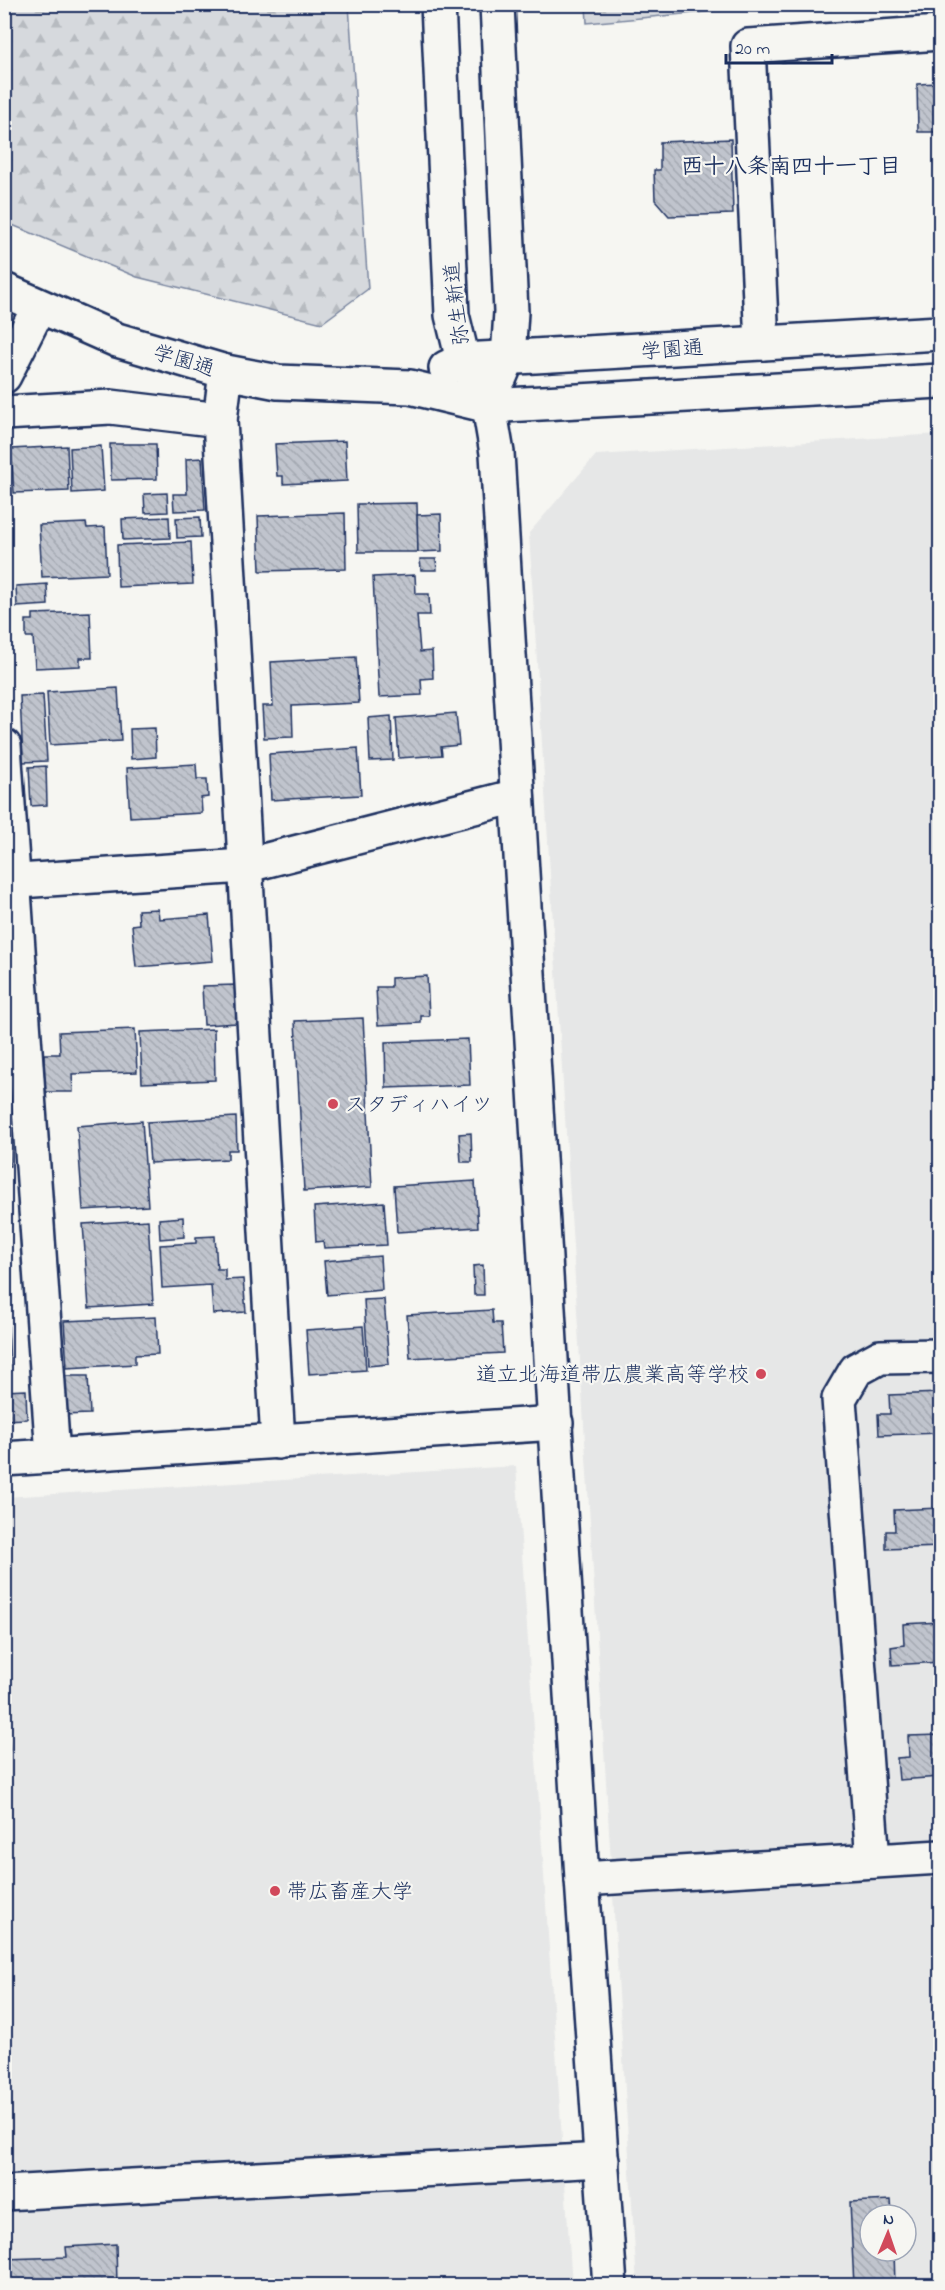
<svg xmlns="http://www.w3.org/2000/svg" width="945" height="2290" viewBox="0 0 945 2290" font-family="'Indie Flower','Klee One',sans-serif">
  <defs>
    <pattern id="forest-firs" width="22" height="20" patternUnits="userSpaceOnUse" patternTransform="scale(1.5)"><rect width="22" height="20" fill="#d6d9dd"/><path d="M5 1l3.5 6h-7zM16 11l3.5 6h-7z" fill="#b7bbc0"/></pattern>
    <pattern id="building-back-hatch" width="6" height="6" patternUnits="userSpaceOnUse" patternTransform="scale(1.5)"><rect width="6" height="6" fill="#c0c4cd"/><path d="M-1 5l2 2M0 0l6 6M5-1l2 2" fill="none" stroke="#a4a9b2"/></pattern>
  </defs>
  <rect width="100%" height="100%" fill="#f6f6f2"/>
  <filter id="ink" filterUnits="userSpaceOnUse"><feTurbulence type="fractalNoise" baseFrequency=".0167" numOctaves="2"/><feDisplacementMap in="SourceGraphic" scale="12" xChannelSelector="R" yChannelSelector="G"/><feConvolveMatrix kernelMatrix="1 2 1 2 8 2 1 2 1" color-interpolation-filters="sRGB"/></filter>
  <g filter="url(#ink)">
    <g fill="#e6e7e7" fill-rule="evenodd">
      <path d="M940,434V2285H637L529,533L596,455ZM870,2215H906V2251H870Z"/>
      <path d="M516,1466L572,2285L5,2286V1497Z"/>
    </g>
    <g fill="url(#forest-firs)" stroke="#78849e" stroke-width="1.5">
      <path d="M726,4V10L587,23L586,5Z"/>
      <path d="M4,5H349L368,289L322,323L137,277L5,222Z"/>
    </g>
    <g fill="url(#building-back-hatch)" stroke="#1b2f5e" stroke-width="1.5">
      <path d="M939,83L940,132H918L917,84Z"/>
      <path d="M731,139L733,214L669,216L655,200L654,170H660V142Z"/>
      <path d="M345,441L347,481L283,484V476H277L275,444Z"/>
      <path d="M110,444H156L157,479L111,480Z"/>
      <path d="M67,446L69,491L14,493L11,449Z"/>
      <path d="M101,446L104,491L72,493L70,448Z"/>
      <path d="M202,458L205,510L174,511L173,494H187L186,459Z"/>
      <path d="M167,493L168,512L145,513L144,494Z"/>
      <path d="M417,503L418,552H358L357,504Z"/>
      <path d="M345,513L346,569L260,571L258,516Z"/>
      <path d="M441,514L442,551L418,552L417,515Z"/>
      <path d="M169,517L170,538L123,540L122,519Z"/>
      <path d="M200,517L201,537L177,538L176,518Z"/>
      <path d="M86,523L87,528L105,527L107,574L42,577L39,525Z"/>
      <path d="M191,542L193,584L118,587L117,545Z"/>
      <path d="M420,559H436L437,570H421Z"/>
      <path d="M415,575L416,594H429L430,615H417L420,652L432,651L433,678L421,679L422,695L379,697L373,577Z"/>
      <path d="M47,584L48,605L17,607L16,586Z"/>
      <path d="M90,612L92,658H80V666L35,668L33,637H26V620H33V614Z"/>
      <path d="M356,657L359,703L292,706L293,737L264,738L262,706H273L271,662Z"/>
      <path d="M118,688L121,741L50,745L47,692Z"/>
      <path d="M43,695L47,761L23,762L20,696Z"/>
      <path d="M456,713L459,745L441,747L442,755L399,758L396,718Z"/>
      <path d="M391,716L393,760L370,761L368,718Z"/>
      <path d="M155,728L156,757L131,759L130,729Z"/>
      <path d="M358,748L361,795L271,800L269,754Z"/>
      <path d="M196,764L197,779H207L208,797L201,798L202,813L130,817L127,768Z"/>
      <path d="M46,766L47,805L31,806L29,767Z"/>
      <path d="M158,909L159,919L209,915L213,961L136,967L132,925L139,924L138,910Z"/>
      <path d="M427,976L429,1016H421V1023L378,1025L376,987H391V978Z"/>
      <path d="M236,985L238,1023L204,1025L202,986Z"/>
      <path d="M363,1018L372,1187L304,1191L295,1021Z"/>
      <path d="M135,1029L137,1072L72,1074L73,1092H45L44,1054H60L59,1032Z"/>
      <path d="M214,1029L215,1080L142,1083L140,1032Z"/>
      <path d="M468,1039L470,1085L386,1088L385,1042Z"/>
      <path d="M236,1117L237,1150H228V1159L150,1163L147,1122Z"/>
      <path d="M142,1121L148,1206L83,1210L77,1126Z"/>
      <path d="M471,1133L472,1162H461L459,1134Z"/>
      <path d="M4,1138H9L10,1166H4Z"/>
      <path d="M475,1181L478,1227L397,1232L394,1186Z"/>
      <path d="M384,1202L387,1245L324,1248L323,1241L316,1242L314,1207Z"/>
      <path d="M183,1217L184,1237L160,1239L159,1219Z"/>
      <path d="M148,1220L153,1304L89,1308L83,1224Z"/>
      <path d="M215,1236L217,1269H225V1280L243,1279L246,1312L213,1314L211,1285L162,1288L160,1245L196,1243V1237Z"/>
      <path d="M380,1256L382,1290L327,1295L324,1261Z"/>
      <path d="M483,1265L484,1295H474L473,1266Z"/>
      <path d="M384,1299L389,1364L368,1366L364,1300Z"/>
      <path d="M492,1310L493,1323H501L503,1353L410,1358L407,1315Z"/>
      <path d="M156,1317L158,1354L135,1355V1364L67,1368L64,1321Z"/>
      <path d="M4,1326H8L10,1365H4Z"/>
      <path d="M363,1326L366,1370L309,1374L306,1330Z"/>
      <path d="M61,1376H88L90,1414L62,1415Z"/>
      <path d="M26,1390L27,1419L4,1420V1391Z"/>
      <path d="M940,1393V1433L879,1435L878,1414H890L889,1395Z"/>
      <path d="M940,1508V1547L886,1549V1531H895L894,1510Z"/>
      <path d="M940,1622V1662L892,1665L891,1647L904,1645L903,1624Z"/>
      <path d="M4,1686L9,1750H4Z"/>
      <path d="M940,1735V1777L899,1780L897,1758L909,1757L908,1736Z"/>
      <path d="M891,2200L892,2215H870V2251H894L895,2286H854L850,2202Z"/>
      <path d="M116,2244L117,2286H4V2259L67,2257L66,2247Z"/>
    </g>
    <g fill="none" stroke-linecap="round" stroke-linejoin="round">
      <defs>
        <g id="minor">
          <path d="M438,4L452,315L463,360L489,406L497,453L582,1879L610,2286"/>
          <path d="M497,4L511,312L508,358L500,377"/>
          <path d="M4,290L117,340L226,372L278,382L410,387L489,406L940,381"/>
          <path d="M762,343L748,46L940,33"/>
          <path d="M446,368L463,360L940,333"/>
          <path d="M226,372L220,420L278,1442"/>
          <path d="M4,376L39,307"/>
          <path d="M4,413L111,407L220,420"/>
          <path d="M4,746L53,1456"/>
          <path d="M4,882L244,866L517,796"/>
          <path d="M4,1459L556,1423"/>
          <path d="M873,1861L839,1399L856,1370L880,1357L940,1356"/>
          <path d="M582,1879L940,1857"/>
          <path d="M4,2193L602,2160"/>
        </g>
      </defs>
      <use href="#minor" stroke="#1b2f5e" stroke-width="38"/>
      <use href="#minor" stroke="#f6f6f2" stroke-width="33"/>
    </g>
  </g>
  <g fill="#d1495b" stroke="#f6f6f2" stroke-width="2">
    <circle cx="333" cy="1104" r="6"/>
    <circle cx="761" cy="1374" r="6"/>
    <circle cx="275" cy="1891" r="6"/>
  </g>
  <g text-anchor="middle" stroke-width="4.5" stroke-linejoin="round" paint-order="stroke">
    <g font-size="21" fill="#1b2f5e" stroke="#f6f6f2">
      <text transform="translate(456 304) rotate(-97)" y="7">弥生新道</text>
      <text transform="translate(672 349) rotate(-4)" y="7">学園通</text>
      <text transform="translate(184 360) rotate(17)" y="7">学園通</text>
    </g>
    <g font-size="21" fill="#1b2f5e" stroke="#f6f6f2" text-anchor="start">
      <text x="345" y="1111">スタディハイツ</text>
      <text x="749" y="1381" text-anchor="end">道立北海道帯広農業高等学校</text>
      <text x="287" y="1898">帯広畜産大学</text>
    </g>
    <g font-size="22" font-weight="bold" fill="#1b2f5e" stroke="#f6f6f2">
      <text x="791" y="173">西十八条南四十一丁目</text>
    </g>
  </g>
  <rect width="945" height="2290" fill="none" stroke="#f6f6f2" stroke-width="24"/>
  <rect x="12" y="12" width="921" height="2266" fill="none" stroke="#1b2f5e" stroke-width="2" filter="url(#ink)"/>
  <g transform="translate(888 2233) rotate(2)"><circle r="28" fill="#f6f6f2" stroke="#9ea6b7" stroke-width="1.5"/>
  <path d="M0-4.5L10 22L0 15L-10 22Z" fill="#d1495b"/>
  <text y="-9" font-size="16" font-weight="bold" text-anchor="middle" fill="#1b2f5e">N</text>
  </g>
  <path d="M726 54v9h106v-9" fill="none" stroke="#1b2f5e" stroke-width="3"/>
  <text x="735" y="54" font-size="18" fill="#1b2f5e" stroke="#f6f6f2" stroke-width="4.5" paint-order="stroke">20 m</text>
</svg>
